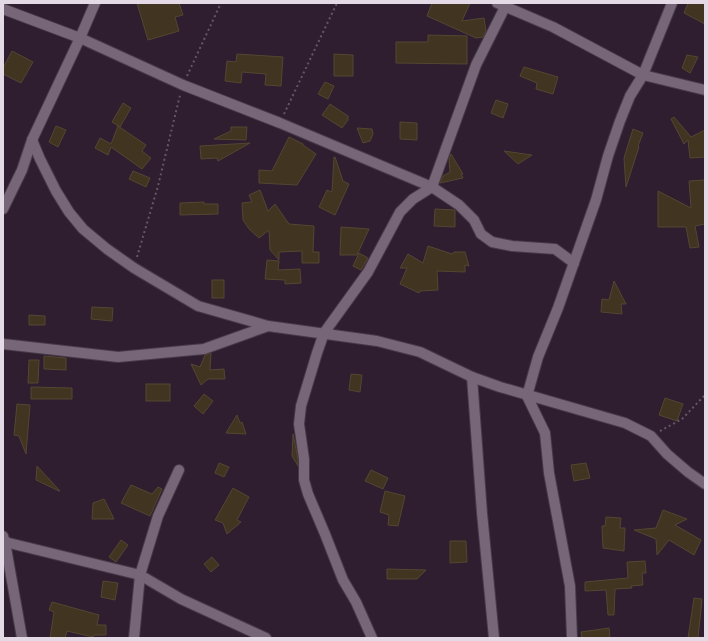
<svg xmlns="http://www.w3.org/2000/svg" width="708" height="641" viewBox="0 0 708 641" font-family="Figtree,sans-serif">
  <rect width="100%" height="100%" fill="#2e1e2f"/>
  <g fill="#413420" stroke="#544632">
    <path d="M137,3H179L183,15L175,17L179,31L148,40Z"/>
    <path d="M432,3H470L462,21L484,18L486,31L483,37L476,38L427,16Z"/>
    <path d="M688,3H705V24L684,13Z"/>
    <path d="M428,35L467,36V64L396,63V42H428Z"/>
    <path d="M12,51L33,62L21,83L3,74V68Z"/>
    <path d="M237,54L283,57L281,86L265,85L266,74L242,72L241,83L225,81L227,61L236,62Z"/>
    <path d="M334,54L353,55V76H334Z"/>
    <path d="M687,55L698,57L690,73L682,68Z"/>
    <path d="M524,67L558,77L553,94L536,89L537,83L520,76Z"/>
    <path d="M325,82L334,86L328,99L318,94Z"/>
    <path d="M496,100L508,104L503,118L491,113Z"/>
    <path d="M123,103L131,108L120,127L112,122Z"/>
    <path d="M330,104L348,116V120L342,128L322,115Z"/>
    <path d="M674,117L691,137L705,130V157L690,158L688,140L684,144L671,119Z"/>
    <path d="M400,122L417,123V140L400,139Z"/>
    <path d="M56,126L66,130L58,147L49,142Z"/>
    <path d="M118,126L146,145L142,151L151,158L142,169L111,147L108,155L95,148L100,138L111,144Z"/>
    <path d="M231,127H247L246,140L214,139L231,131Z"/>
    <path d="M357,128L372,129L373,134L370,141L363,143Z"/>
    <path d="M633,129L643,133L638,146L639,147L626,187L624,158Z"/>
    <path d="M289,137L303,144V145L316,154L297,185L259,183V170L272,171Z"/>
    <path d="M250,143L218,161L217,158L201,159L200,146Z"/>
    <path d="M504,151L532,155L518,164Z"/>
    <path d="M451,154L463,174H461L463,178L440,183L443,176L450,172L449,159Z"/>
    <path d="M334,157H335L343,181L349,184L335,215L319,207L327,190L332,192Z"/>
    <path d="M133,171L150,178L146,187L129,179Z"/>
    <path d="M705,180V224L695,226L699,247L690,248L686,227H658V191L691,208L689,181Z"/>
    <path d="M260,190L268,211L275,204L289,224L314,226L313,252H319V263H302V251L279,252V260L270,250L269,230L259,238L249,229L243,220L242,203L252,202L249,195Z"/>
    <path d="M204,202V204H218V214L180,215V203Z"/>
    <path d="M435,209L455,210V227L434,226Z"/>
    <path d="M341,227L369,229L357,255H340Z"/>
    <path d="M428,246L452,254L454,252H465L469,266L465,265V272L437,271L438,290L420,291L419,293L400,284L407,268H400L408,254L423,263Z"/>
    <path d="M359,253L368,258L361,270L353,266Z"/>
    <path d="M267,260L279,261L278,270L300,269L301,283L285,284V280L265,279Z"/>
    <rect x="212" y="280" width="12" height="18"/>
    <path d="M614,281L626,304H621L622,314L601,312L602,299L609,300Z"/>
    <path d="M92,307L113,308L112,321L91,319Z"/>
    <path d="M29,315L45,316V325H29Z"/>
    <path d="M211,353L210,370L224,369L225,379H208L201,385L191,364L200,367L205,355Z"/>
    <path d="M44,356L66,358V370L44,369Z"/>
    <path d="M29,360H39L38,383H28Z"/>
    <path d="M351,374L362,375L360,392L349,390Z"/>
    <rect x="146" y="384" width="24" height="17"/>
    <path d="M31,387L72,388V399H31Z"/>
    <path d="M204,394L213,401L203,414L194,406Z"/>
    <path d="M665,398L683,404L677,421L659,415Z"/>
    <path d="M17,404L30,405L26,454L19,436L14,435Z"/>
    <path d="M237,415L240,423L242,422L246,434L226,433Z"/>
    <path d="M293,434L298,459V466L292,456Z"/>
    <path d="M219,463L229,467L224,477L215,473Z"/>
    <path d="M586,463L590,478L574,481L571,465Z"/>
    <path d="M37,466L60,491H59L36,480Z"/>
    <path d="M371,470L388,478L383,489L365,481Z"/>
    <path d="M131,485L152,494L158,487L162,489L150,516L121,503Z"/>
    <path d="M233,488L249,497L237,520L241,522L227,534L223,523L215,520Z"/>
    <path d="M385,491L405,496L398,526L388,525L389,515L380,512Z"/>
    <path d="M104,499L114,519H92L93,503Z"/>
    <path d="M663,510L687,519L675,525L701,540L694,555L669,540L657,555L656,539L634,530L656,528Z"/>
    <path d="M606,517L621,518L620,528H625L624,551L603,548L602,526H605Z"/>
    <path d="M121,540L128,545L116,562L109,557Z"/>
    <path d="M450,541H466L467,562L450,563Z"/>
    <path d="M212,557L219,565L211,572L204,564Z"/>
    <path d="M645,561L646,573H642L643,585L631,586L632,588L615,589L614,615H608L606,590L585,591V582L628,578L627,562Z"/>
    <path d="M387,569L426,570L417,579H387Z"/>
    <path d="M103,581L118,583L115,600L101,597Z"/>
    <path d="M694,598L702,599L698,638H688Z"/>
    <path d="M52,602L99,615L97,625H106V635H94L93,637L67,631L65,638H50L54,612L49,610Z"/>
    <path d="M609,628L610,638H582L581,632Z"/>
  </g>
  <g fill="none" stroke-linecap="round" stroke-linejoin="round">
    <defs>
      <g id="minor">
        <path d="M497,3L553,27L643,75L705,90"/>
        <path d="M3,9L80,38L183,85L280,123L432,187L459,205L474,220L481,234L492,242L512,246L555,249L574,263"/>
        <path d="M32,140L40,159L56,191L69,212L83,229L107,249L134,268L198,306L268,326"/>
        <path d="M3,209L22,170L32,140L80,38L95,3"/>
        <path d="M3,344L118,357L204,349L268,326L377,341L420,352L472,377L500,387L625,423L651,436L667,454L688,472L705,484"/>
        <path d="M472,377L482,513L494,638"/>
        <path d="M3,536L5,542L22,638"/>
        <path d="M5,542L140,575L181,599L266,638"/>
        <path d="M134,638L140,575L158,516L179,470"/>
        <path d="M372,638L356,602L343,580L325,534L308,494L304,480V459L299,424L301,406L317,353L324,333L368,272L400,212L413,199L432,187L476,65L505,7"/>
        <path d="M572,638L570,586L549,473L545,433L527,396L538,357L558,308L596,200L608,156L620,121L630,96L643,75L672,3"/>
      </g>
    </defs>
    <use href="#minor" stroke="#473a48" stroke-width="12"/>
    <g stroke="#655766" stroke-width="2" stroke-dasharray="2 3" stroke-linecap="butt">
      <path d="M187,76L221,3"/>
      <path d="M284,114L337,3"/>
      <path d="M137,257L158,186L180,95"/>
      <path d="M660,431L682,419L705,395"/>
    </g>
    <use href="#minor" stroke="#776578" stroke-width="10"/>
  </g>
  <rect width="708" height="641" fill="none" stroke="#e4dae5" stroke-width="8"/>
</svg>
